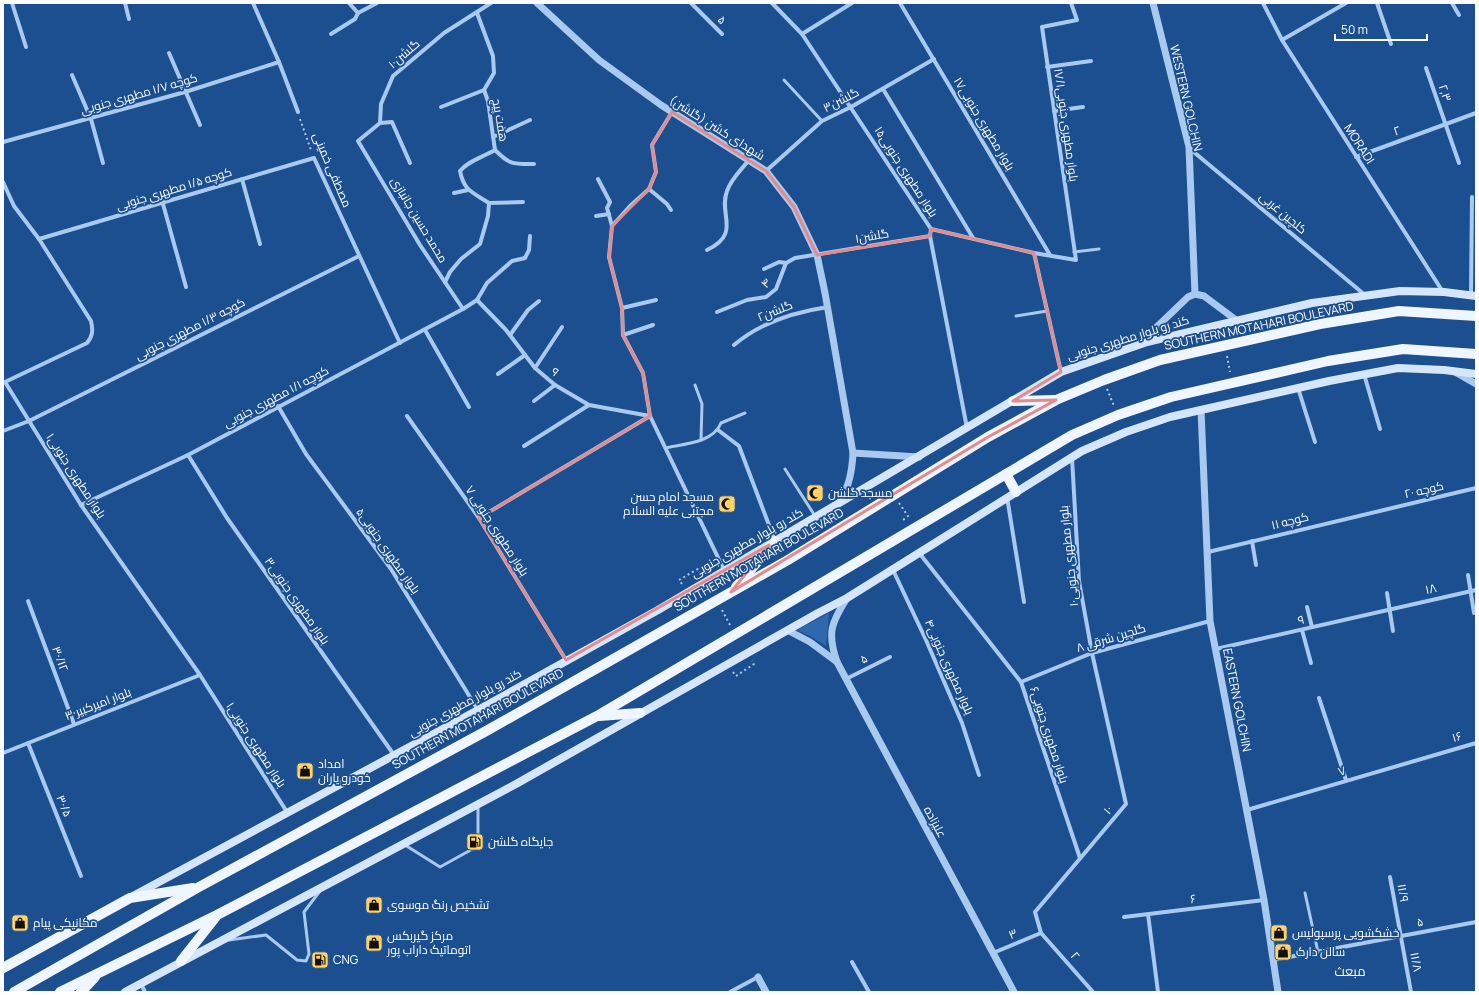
<svg xmlns="http://www.w3.org/2000/svg" width="1479" height="995" viewBox="0 0 1479 995" font-family="Manrope,Cairo,sans-serif">
  <rect width="100%" height="100%" fill="#1b4f8f"/>
  <path fill="#2e69ad" d="M829,613L826,646L812,637L797,630Z"/>
  <g fill="none" stroke-linecap="round" stroke-linejoin="round">
    <g stroke="#a9c9ee" stroke-width="2" stroke-dasharray="2 3" stroke-linecap="butt">
      <path d="M300,119L311,150"/>
      <path d="M1227,356L1230,372"/>
      <path d="M1107,389L1114,406"/>
      <path d="M899,503L908,516L903,520L904,522"/>
      <path d="M682,584L679,580L698,569L700,573"/>
      <path d="M722,610L730,625"/>
      <path d="M733,672L736,676L754,664L752,661"/>
    </g>
    <g stroke="#a9c9ee" stroke-width="3">
      <path d="M784,80L822,121"/>
      <path d="M1074,252L1099,249"/>
      <path d="M1016,316L1047,311"/>
      <path d="M695,385L702,404L701,440"/>
      <path d="M665,448C683,444 713,443 721,423L745,413"/>
      <path d="M785,469L815,516"/>
      <path d="M405,845L440,867L478,846V806"/>
      <path d="M1305,893L1318,952"/>
      <path d="M229,940L266,935L297,960L306,961L309,954L304,912L320,891"/>
    </g>
    <g stroke="#a9c9ee" stroke-width="4">
      <path d="M12,3L26,47"/>
      <path d="M125,3L129,19"/>
      <path d="M253,3L279,62L298,112"/>
      <path d="M349,3L358,13L377,3"/>
      <path d="M691,3L722,34"/>
      <path d="M772,3L802,34L931,229L930,236L967,428"/>
      <path d="M900,3L1050,255"/>
      <path d="M1263,3L1282,40L1443,292"/>
      <path d="M1377,3L1391,44"/>
      <path d="M1452,3L1459,15"/>
      <path d="M331,34L355,19L358,13"/>
      <path d="M802,34L852,3"/>
      <path d="M1282,40L1346,3"/>
      <path d="M169,53L200,125"/>
      <path d="M1047,67L1091,61"/>
      <path d="M1426,68L1459,163"/>
      <path d="M72,75L91,119L103,163"/>
      <path d="M883,89L973,238"/>
      <path d="M441,107L484,90"/>
      <path d="M1054,111L1083,107"/>
      <path d="M380,123L392,122L410,163"/>
      <path d="M493,137L530,120"/>
      <path d="M3,142L185,92L279,62"/>
      <path d="M1189,148L1365,295"/>
      <path d="M495,150C510,165 513,164 534,164"/>
      <path d="M1356,157L1476,113"/>
      <path d="M766,171L822,121L851,107L934,59"/>
      <path d="M242,179L260,244"/>
      <path d="M598,179L610,202L607,208L612,226L609,257L622,308L623,335L643,373L650,416L724,570"/>
      <path d="M3,182L14,206L39,239L91,321C93,330 93,336 87,343L5,382L81,505L200,675L287,812"/>
      <path d="M649,189L667,204L671,210"/>
      <path d="M454,193L468,190"/>
      <path d="M489,203L523,202"/>
      <path d="M163,204L186,287"/>
      <path d="M596,216L609,214"/>
      <path d="M612,226L630,206L649,189L656,172L652,145L672,112"/>
      <path d="M931,229L1034,253L1076,260L1042,27L1077,20L1071,3"/>
      <path d="M39,239L314,158L400,343"/>
      <path d="M707,250C742,233 718,215 727,191C731,179 741,170 749,160"/>
      <path d="M1034,253L1061,372"/>
      <path d="M764,269L779,262L786,263"/>
      <path d="M445,282L450,272L461,259L480,244L488,216L489,203C472,192 464,191 460,171C468,161 483,157 495,150L488,101L484,90L494,73L493,56L477,13"/>
      <path d="M1471,295L1472,197"/>
      <path d="M477,300L506,330L535,368L555,385L589,405L650,416"/>
      <path d="M622,308L656,300"/>
      <path d="M463,309L420,245L358,141L380,123L381,104L393,76L444,33L491,3"/>
      <path d="M717,312L747,300L766,297L776,289L786,263L795,258L930,236"/>
      <path d="M425,330L469,407"/>
      <path d="M510,335L528,310L539,301"/>
      <path d="M623,335L653,325"/>
      <path d="M734,345C761,322 794,312 828,307"/>
      <path d="M535,368L562,327"/>
      <path d="M498,374L525,355"/>
      <path d="M1364,374L1380,429"/>
      <path d="M1298,388L1315,442"/>
      <path d="M534,401L555,385"/>
      <path d="M278,406L306,454L391,569L478,710"/>
      <path d="M407,416L479,518L566,660"/>
      <path d="M718,430L739,446L775,541"/>
      <path d="M3,431L29,421L359,256"/>
      <path d="M524,446L589,405"/>
      <path d="M188,455L227,518L394,755"/>
      <path d="M1072,458L1079,581L1092,653L1126,804L1035,912L1041,933L1093,992"/>
      <path d="M1007,497L1024,602"/>
      <path d="M81,505L188,455L463,309L477,300L487,283L512,261L525,258L529,250L530,236"/>
      <path d="M479,518L650,416"/>
      <path d="M1252,541L1256,565"/>
      <path d="M1208,552L1476,488"/>
      <path d="M920,554L1021,682L1080,858"/>
      <path d="M893,570L926,640L962,723L979,775"/>
      <path d="M1468,575L1474,613"/>
      <path d="M1387,593L1393,631"/>
      <path d="M28,601L74,724"/>
      <path d="M1307,607L1312,627"/>
      <path d="M1302,630L1311,663"/>
      <path d="M1216,649L1476,590"/>
      <path d="M846,679L890,657"/>
      <path d="M1021,682L1092,653L1210,621"/>
      <path d="M1319,698L1346,780"/>
      <path d="M28,743L81,876"/>
      <path d="M3,753L200,675"/>
      <path d="M1247,810L1476,743"/>
      <path d="M1390,877L1411,992"/>
      <path d="M1148,914L1158,992"/>
      <path d="M1124,917L1264,900"/>
      <path d="M993,953L1041,933"/>
      <path d="M1273,960L1476,922"/>
      <path d="M852,962L869,992"/>
      <path d="M141,984L145,992"/>
      <path d="M730,992L758,977"/>
    </g>
    <g stroke="#a9c9ee" stroke-width="7">
      <path d="M537,3L599,60L661,105L766,171L794,207L817,255L825,293L853,453C852,472 849,487 839,503"/>
      <path d="M1153,3L1189,147L1195,294"/>
      <path d="M1139,344L1188,297L1195,294L1204,296L1236,320"/>
      <path d="M1455,372L1476,384"/>
      <path d="M1201,410L1210,621L1264,900L1278,992"/>
      <path d="M853,453L919,457"/>
      <path d="M847,598C831,623 827,633 837,662L1014,992"/>
      <path d="M789,631L810,642L837,662"/>
      <path d="M758,977L766,992"/>
    </g>
    <g stroke="#d6e6fa" stroke-width="8">
      <path d="M133,896L478,710L658,610L1061,372L1147,342L1312,303L1400,291L1444,292L1476,296"/>
      <path d="M125,992L516,784L818,613L847,598L1082,451L1126,432L1170,417L1329,381L1398,368L1444,370L1476,374"/>
    </g>
    <g stroke="#f0f6ff" stroke-width="10">
      <path d="M1013,401L1054,400"/>
      <path d="M1006,474L1016,492"/>
      <path d="M736,587L775,541"/>
      <path d="M599,716L640,713"/>
      <path d="M181,961L215,918"/>
      <path d="M3,968L130,898L193,888"/>
      <path d="M14,992L199,887L488,730L788,560L988,437L1056,400L1104,380L1160,360L1320,324L1399,311L1476,316"/>
      <path d="M60,992L217,915L597,716L1072,435L1118,415L1171,397L1328,361L1403,349L1476,354"/>
      <path d="M81,992L95,977"/>
    </g>
  </g>
  <path fill="none" stroke="#e88989" stroke-width="3" stroke-linejoin="round" d="M672,112L766,171L794,207L817,255L930,236L931,229L1034,253L1061,372L1013,401L1056,400L988,437L731,592L769,545L566,660L479,518L650,416L643,373L623,335L622,308L609,257L612,226L649,189L656,172L652,145Z"/>
  <defs>
    <symbol id="mosque-square" viewBox="-11 -11 22 22"><rect x="-9" y="-9" width="18" height="18" rx="4" fill="#ffd166" stroke="#1b4f8f"/><path d="M3.5-4.9A6 6 0 1 0 3.5 4.9A5 5 0 1 1 3.5-4.9Z" fill="#111"/></symbol>
    <symbol id="shop-square" viewBox="-11 -11 22 22"><rect x="-9" y="-9" width="18" height="18" rx="4" fill="#ffd166" stroke="#1b4f8f"/><path d="M-5-2.5h2.3a2.7 3.5 0 0 1 5.4 0H5L5.5 6h-11ZM-1.5-2.5h3a1.5 2.3 0 0 0-3 0Z" fill="#111"/></symbol>
    <symbol id="fuel-square" viewBox="-11 -11 22 22"><rect x="-9" y="-9" width="18" height="18" rx="4" fill="#ffd166" stroke="#1b4f8f"/><path d="M-5.5-6h7V0h2V4h1.3V-2.5L3-4.5l.8-.8L6-3V5H2.5V1h-1V6h-7ZM-4.2-4.7v3.2H.2V-4.7Z" fill="#111"/></symbol>
  </defs>
  <g fill-rule="evenodd">
    <use href="#mosque-square" x="805" y="483" width="20" height="20"/>
    <use href="#mosque-square" x="717" y="494" width="20" height="20"/>
    <use href="#shop-square" x="295" y="761" width="20" height="20"/>
    <use href="#fuel-square" x="465" y="832" width="20" height="20"/>
    <use href="#shop-square" x="364" y="895" width="20" height="20"/>
    <use href="#shop-square" x="10" y="913" width="20" height="20"/>
    <use href="#shop-square" x="1269" y="923" width="20" height="20"/>
    <use href="#shop-square" x="364" y="933" width="20" height="20"/>
    <use href="#shop-square" x="1273" y="942" width="20" height="20"/>
    <use href="#fuel-square" x="310" y="950" width="20" height="20"/>
  </g>
  <g text-anchor="middle" stroke-width="3.5" stroke-linejoin="round" paint-order="stroke">
    <g font-size="12" fill="#fff" stroke="#1b4f8f">
      <text transform="translate(722 20) rotate(45)" y="4">۵</text>
      <text transform="translate(404 54) rotate(-41)" y="4">گلشن۱۰</text>
      <text transform="translate(1445 93) rotate(71)" y="4">۲٫۳</text>
      <text transform="translate(139 94) rotate(-16)" y="4">کوچه ۱/۷ مطهری جنوبی</text>
      <text transform="translate(1186 98) rotate(77)" y="4">WESTERN GOLCHIN</text>
      <text transform="translate(841 100) rotate(-27)" y="4">گلشن۳</text>
      <text transform="translate(500 120) rotate(80)" y="4">هفت پیچ</text>
      <text transform="translate(984 124) rotate(59)" y="4">بلوار مطهری جنوبی۱۷</text>
      <text transform="translate(1066 125) rotate(82)" y="4">بلوار مطهری جنوبی۱۷/۱</text>
      <text transform="translate(717 128) rotate(32)" y="4">شهدای کشن (گلشن)</text>
      <text transform="translate(1397 131) rotate(-19)" y="4">۲</text>
      <text transform="translate(1359 144) rotate(57)" y="4">MORADI</text>
      <text transform="translate(332 170) rotate(67)" y="4">مصطفی خمینی</text>
      <text transform="translate(906 172) rotate(57)" y="4">بلوار مطهری جنوبی۱۵</text>
      <text transform="translate(174 189) rotate(-17)" y="4">کوچه ۱/۵ مطهری جنوبی</text>
      <text transform="translate(1283 213) rotate(40)" y="4">کلچین غربی</text>
      <text transform="translate(419 220) rotate(59)" y="4">محمد حسین جانبازی</text>
      <text transform="translate(872 236) rotate(-10)" y="4">گلشن۱</text>
      <text transform="translate(766 283) rotate(-48)" y="4">۴</text>
      <text transform="translate(775 311) rotate(-22)" y="4">گلشن۲</text>
      <text transform="translate(1259 326) rotate(-12)" y="4">ُSOUTHERN MOTAHARI BOULEVARD</text>
      <text transform="translate(190 329) rotate(-27)" y="4">کوچه ۱/۳ مطهری جنوبی</text>
      <text transform="translate(1128 338) rotate(-17)" y="4">کند رو بلوار مطهری جنوبی</text>
      <text transform="translate(555 372) rotate(38)" y="4">۹</text>
      <text transform="translate(276 397) rotate(-28)" y="4">کوچه ۱/۱ مطهری جنوبی</text>
      <text transform="translate(76 476) rotate(57)" y="4">۱بلوار مطهری جنوبی</text>
      <text transform="translate(1424 490) rotate(-13)" y="4">کوچه ۲۰</text>
      <text transform="translate(1290 521) rotate(-14)" y="4">کوچه ۱۱</text>
      <text transform="translate(497 531) rotate(57)" y="4">۷ بلوار مطهری جنوبی</text>
      <text transform="translate(747 543) rotate(-30)" y="4">کند رو بلوار مطهری جنوبی</text>
      <text transform="translate(388 551) rotate(55)" y="4">۵بلوار مطهری جنوبی</text>
      <text transform="translate(1069 556) rotate(-96)" y="4">بلوار مطهری جنوبی۱۰</text>
      <text transform="translate(759 560) rotate(-30)" y="4">ُSOUTHERN MOTAHARI BOULEVARD</text>
      <text transform="translate(1431 589) rotate(-12)" y="4">۱۸</text>
      <text transform="translate(297 601) rotate(55)" y="4">بلوار مطهری جنوبی۳</text>
      <text transform="translate(1301 620) rotate(-14)" y="4">۹</text>
      <text transform="translate(1111 638) rotate(-17)" y="4">۸ گلچین شرقی</text>
      <text transform="translate(60 659) rotate(70)" y="4">۳۰/۱۲</text>
      <text transform="translate(864 659) rotate(-26)" y="4">۵</text>
      <text transform="translate(949 667) rotate(66)" y="4">بلوار مطهری جنوبی۴</text>
      <text transform="translate(1237 700) rotate(79)" y="4">EASTERN GOLCHIN</text>
      <text transform="translate(465 703) rotate(-29)" y="4">کند رو بلوار مطهری جنوبی</text>
      <text transform="translate(98 704) rotate(-21)" y="4">بلوار امیرکبیر۳۰</text>
      <text transform="translate(478 719) rotate(-29)" y="4">ُSOUTHERN MOTAHARI BOULEVARD</text>
      <text transform="translate(1049 735) rotate(72)" y="4">بلوار مطهری جنوبی۶</text>
      <text transform="translate(1457 737) rotate(-16)" y="4">۱۶</text>
      <text transform="translate(256 745) rotate(57)" y="4">۱بلوار مطهری جنوبی</text>
      <text transform="translate(1342 771) rotate(-17)" y="4">۷</text>
      <text transform="translate(64 806) rotate(68)" y="4">۳۰/۵</text>
      <text transform="translate(1108 810) rotate(-50)" y="4">۱۰</text>
      <text transform="translate(935 822) rotate(62)" y="4">علیزاده</text>
      <text transform="translate(1403 893) rotate(80)" y="4">۱۱/۹</text>
      <text transform="translate(1193 899) rotate(-7)" y="4">۶</text>
      <text transform="translate(1420 922) rotate(-10)" y="4">۵</text>
      <text transform="translate(1013 934) rotate(-23)" y="4">۳</text>
      <text transform="translate(1075 956) rotate(49)" y="4">۲</text>
      <text transform="translate(1416 962) rotate(79)" y="4">۱۱/۸</text>
    </g>
    <g font-size="12" fill="#fff" stroke="#1b4f8f" text-anchor="start">
      <text x="828" y="497">مسجد گلشن</text>
      <text x="714" y="501" text-anchor="end">مسجد امام حسن<tspan x="714" dy="14">مجتبی علیه السلام</tspan></text>
      <text x="318" y="768">امداد<tspan x="318" dy="14">خودرو یاران</tspan></text>
      <text x="488" y="846">جایگاه گلشن</text>
      <text x="387" y="909">تشخیص رنگ موسوی</text>
      <text x="33" y="927">مکانیکی پیام</text>
      <text x="1292" y="937">خشکشویی پرسپولیس</text>
      <text x="387" y="940">مرکز گیربکس<tspan x="387" dy="14">اتوماتیک داراب پور</tspan></text>
      <text x="1296" y="956">سالن دارک</text>
      <text x="333" y="964">CNG</text>
    </g>
    <g font-size="13" fill="#fff" stroke="#1b4f8f">
      <text x="1350" y="976">مبعث</text>
    </g>
  </g>
  <rect width="1479" height="995" fill="none" stroke="#ffffff" stroke-width="8"/>
  <path d="M1335 34v6h92v-6" fill="none" stroke="#ffffff" stroke-width="2"/>
  <text x="1341" y="34" font-size="12" fill="#ffffff" stroke="#1b4f8f" stroke-width="3" paint-order="stroke">50 m</text>
</svg>
